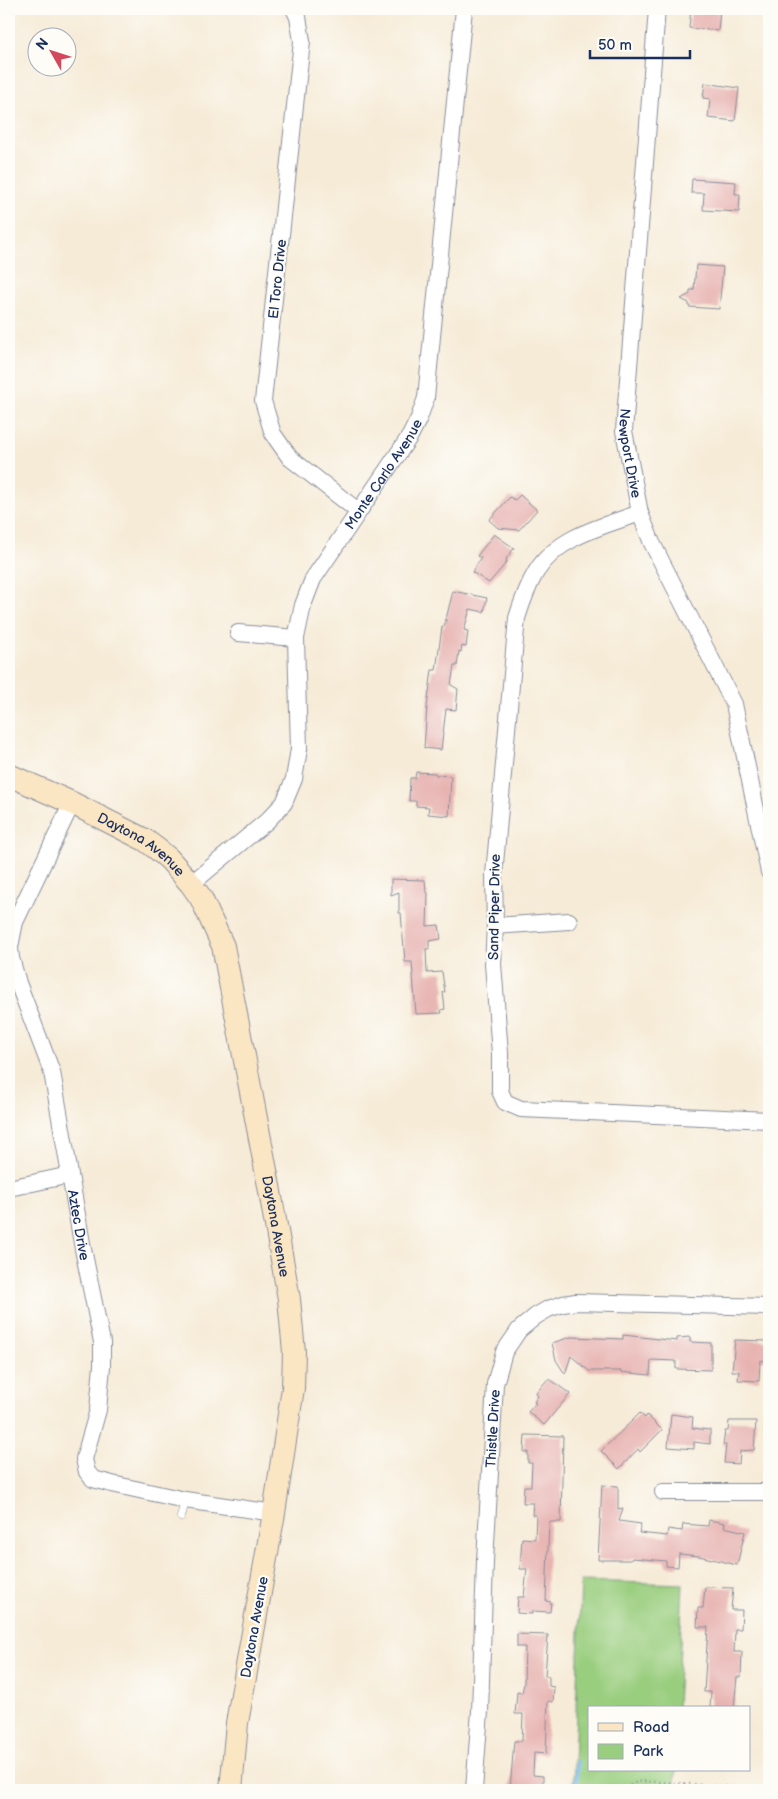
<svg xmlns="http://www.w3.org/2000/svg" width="778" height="1799" viewBox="0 0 778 1799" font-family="'Balsamiq Sans',sans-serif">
  <rect width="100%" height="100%" fill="#fdfcf7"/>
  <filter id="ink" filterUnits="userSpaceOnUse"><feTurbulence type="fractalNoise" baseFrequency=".02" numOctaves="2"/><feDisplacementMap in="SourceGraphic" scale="10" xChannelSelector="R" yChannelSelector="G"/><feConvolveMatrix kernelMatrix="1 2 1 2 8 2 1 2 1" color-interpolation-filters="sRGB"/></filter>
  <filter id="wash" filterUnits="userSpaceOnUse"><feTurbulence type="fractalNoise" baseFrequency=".0096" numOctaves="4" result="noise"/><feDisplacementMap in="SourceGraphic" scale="20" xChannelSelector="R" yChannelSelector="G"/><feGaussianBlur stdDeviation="1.12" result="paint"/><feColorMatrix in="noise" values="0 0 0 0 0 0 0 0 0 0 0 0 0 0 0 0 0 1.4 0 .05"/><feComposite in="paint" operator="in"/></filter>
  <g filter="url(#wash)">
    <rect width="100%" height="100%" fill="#f6ebd7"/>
    <path fill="#9ace7f" stroke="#5a7e6e" d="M581,1581L683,1584L677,1708H589V1770H676L674,1790H573Z"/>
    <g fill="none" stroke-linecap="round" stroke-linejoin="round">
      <path stroke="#7ebcf2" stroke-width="4" d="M576,1790L577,1762"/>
    </g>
    <g id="blocks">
      <g fill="#e7b3b1">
        <path d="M691,9H717V11L720,10L718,31L689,28Z"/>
        <path d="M705,83L739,88L735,121L708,118L710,99L703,98Z"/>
        <path d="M692,179L736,182L735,194H740L739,212L703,210L704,193H691Z"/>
        <path d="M696,265L723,267L719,309L689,307V303L681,299L690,294V290H694Z"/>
        <path d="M520,495L537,510L519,530L498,528L489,520L510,497L515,500Z"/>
        <path d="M494,534L514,548L506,559L507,562L489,583L472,572L481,558L477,556Z"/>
        <path d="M453,591L487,598L484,612L470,609L464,630L468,631L466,647L462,646L461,652L459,651L457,666H454L451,685L458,689L456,710L446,709L441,750L424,748L427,707L432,670H436L442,627H444Z"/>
        <path d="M416,772L435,773L436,775L451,776L449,816L428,814L429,807L416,806V801H409L410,778H415Z"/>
        <path d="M391,879L425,880L426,891L428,893L427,926L439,925L441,939L429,941V949H426L427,973L442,972L445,992H443L445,1009L441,1010L442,1013L416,1014L412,962H405L401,913H399V892L391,895Z"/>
        <path d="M623,1335L677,1341V1338L690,1337V1342L711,1343V1370L676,1369V1361L651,1360L650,1375L620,1372L621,1371H589L571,1356L565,1374L556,1360L552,1343L571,1337L623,1339Z"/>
        <path d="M735,1340L767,1341L766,1360L760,1361L759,1381L738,1380L739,1371H732Z"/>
        <path d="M547,1380H551L570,1394L544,1425L528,1412L536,1403L534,1402L538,1396L536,1393Z"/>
        <path d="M640,1413L645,1418L647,1415L662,1430L640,1452L638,1449L619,1469L601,1451Z"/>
        <path d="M671,1414L693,1417L692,1428L710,1430V1444L694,1442V1449L668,1447Z"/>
        <path d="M729,1421H756L754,1450L740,1451L739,1464L724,1463L726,1445H723L725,1431H728Z"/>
        <path d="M525,1435L563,1436L561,1522H549L546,1601L551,1602L550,1612L532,1611V1614L517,1613L518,1597H524L527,1569H520L522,1538L535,1539L536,1515H532L533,1503H523L524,1486H531L532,1463H528V1452H524Z"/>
        <path d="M602,1485L618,1486V1509L623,1508L619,1521L641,1524L639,1533L667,1536L668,1529L682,1531L683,1524L708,1526L709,1520L725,1523L724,1527L745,1532L737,1565L699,1556L679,1554L678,1567L666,1566V1561L632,1558L631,1560H598Z"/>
        <path d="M705,1587L733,1588L731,1610H742L741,1629H735L734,1652H742L741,1677H737L734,1708H710L711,1692H704L708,1627H697L698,1608H703Z"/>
        <path d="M517,1634L548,1635L545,1676H549V1686L554,1687L553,1702L548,1701L546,1754L534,1753L533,1775L543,1776V1790H510L514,1741H522L523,1714H515L517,1692L522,1693L524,1683L525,1647H517Z"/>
      </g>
    </g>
  </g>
  <g filter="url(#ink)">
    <use href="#blocks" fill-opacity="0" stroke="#888d9a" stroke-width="1"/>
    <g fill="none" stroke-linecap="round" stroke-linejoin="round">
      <defs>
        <path id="lane" d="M181,1517L185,1500"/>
        <g id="street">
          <path d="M294,9L298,17L302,41L263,401L273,434L290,458L358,511"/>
          <path id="s1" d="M657,9L624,431L640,513L652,543L734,704L769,872"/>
          <path d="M640,513C604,526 558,536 536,572C527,587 522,602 517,618L494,875L495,926L493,964L500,1053V1091L505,1102L521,1109L769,1120"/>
          <path d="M238,633L296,638"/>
          <path id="s2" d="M72,803L15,922L10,947L11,958L18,983L52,1072L83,1249L102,1342V1366L98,1410L84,1459L87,1472L93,1479L112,1484L185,1500L274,1513"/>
          <path id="s3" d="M191,884L267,821L284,803L294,779L299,749L296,638L303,605L313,579L410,436L419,418L426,398L464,9"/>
          <path d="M495,926L569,921"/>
          <path d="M9,1188L70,1175"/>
          <path d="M663,1492H769"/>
          <path id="s4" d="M474,1790L480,1711L485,1561L495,1384L504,1352L519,1330L536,1316L548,1309L563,1304L576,1302L769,1307"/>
        </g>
        <g id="secondary">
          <path id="s5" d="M9,775L72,803L145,840L157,849L169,859L191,884L201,898L223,946L269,1186L289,1299L294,1352L293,1388L274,1513L237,1723L231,1790"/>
        </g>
      </defs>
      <use href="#lane" stroke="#888d9a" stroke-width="9"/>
      <use href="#street" stroke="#888d9a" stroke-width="18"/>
      <use href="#secondary" stroke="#888d9a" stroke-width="24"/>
      <path stroke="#888d9a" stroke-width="2.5" stroke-dasharray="1 4" stroke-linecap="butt" d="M626,1788L634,1783L643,1781L769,1789"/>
      <use href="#lane" stroke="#fff" stroke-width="8"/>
      <use href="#street" stroke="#fff" stroke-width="16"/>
      <use href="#secondary" stroke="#fbe6c4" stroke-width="22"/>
    </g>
  </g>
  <g text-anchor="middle" stroke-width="4.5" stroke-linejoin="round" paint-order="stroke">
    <g font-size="14" fill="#1b2f5e" stroke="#fdfcf7">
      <text transform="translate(277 279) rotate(-84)" y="5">El Toro Drive</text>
      <text dy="5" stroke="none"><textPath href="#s1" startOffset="446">Newport Drive</textPath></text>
      <text dy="5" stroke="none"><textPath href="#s3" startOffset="479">Monte Carlo Avenue</textPath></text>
      <text dy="5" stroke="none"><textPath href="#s5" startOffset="150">Daytona Avenue</textPath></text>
      <text transform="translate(494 907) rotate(-89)" y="5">Sand Piper Drive</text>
      <text dy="5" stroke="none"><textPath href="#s2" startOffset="445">Aztec Drive</textPath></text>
      <text dy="5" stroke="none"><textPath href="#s5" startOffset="570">Daytona Avenue</textPath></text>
      <text dy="5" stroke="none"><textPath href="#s4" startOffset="362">Thistle Drive</textPath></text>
      <text transform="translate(254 1627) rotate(-80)" y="5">Daytona Avenue</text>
    </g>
  </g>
  <rect width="778" height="1799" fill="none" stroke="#fdfcf7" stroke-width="30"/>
  <rect x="588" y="1706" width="162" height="65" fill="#fdfcf7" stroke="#a3aaba"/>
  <rect x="598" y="1723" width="25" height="8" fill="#fbe6c4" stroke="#a3aaba"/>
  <text x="633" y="1732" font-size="15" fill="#1b2f5e">Road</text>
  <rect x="598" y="1744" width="25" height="15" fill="#9ace7f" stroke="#a3aaba"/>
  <text x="633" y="1756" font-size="15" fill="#1b2f5e">Park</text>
  <g transform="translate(52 52) rotate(309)"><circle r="24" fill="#fdfcf7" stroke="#a3aaba"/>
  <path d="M0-4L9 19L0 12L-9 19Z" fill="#d1495b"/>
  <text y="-8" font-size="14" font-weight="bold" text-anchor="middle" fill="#1b2f5e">N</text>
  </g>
  <path d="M590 50v8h100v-8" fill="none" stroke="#1b2f5e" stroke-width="2.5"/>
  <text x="598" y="50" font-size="15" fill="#1b2f5e" stroke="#fdfcf7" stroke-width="4" paint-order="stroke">50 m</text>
</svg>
